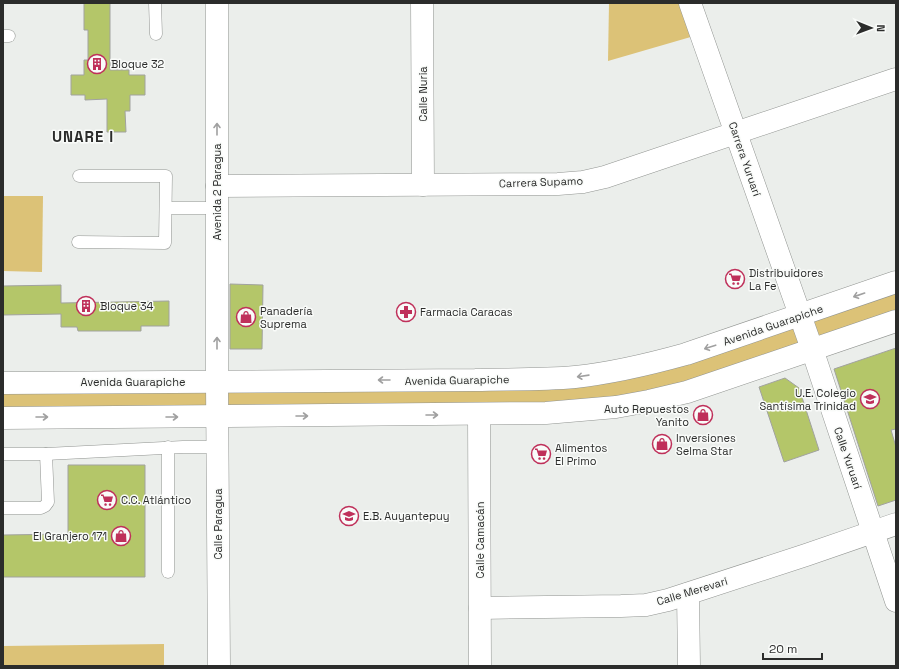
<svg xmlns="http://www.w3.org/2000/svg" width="899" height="669" viewBox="0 0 899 669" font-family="'Space Grotesk',sans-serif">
  <rect width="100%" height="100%" fill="#ebeeeb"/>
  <g fill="#dcc277">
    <path d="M609,3H690L701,34L608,61Z"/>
    <path d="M3,196H43L42,272L3,271Z"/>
    <path d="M896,282V321L649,401L3,418V383L577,377Z"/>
    <path d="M164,644V666H3V646Z"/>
  </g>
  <g fill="#b4c669" stroke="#a1a29f">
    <path d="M84,3H110V70H129V75H145V95H130V111H125L126,132H107V99L85,100V95H71V75H84V60H88V30H84Z"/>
    <path d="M230,284L263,285L262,349H230Z"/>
    <path d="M61,285V303L169,301V326H141V331H78L77,327H61V314L3,315V286Z"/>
    <path d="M896,348V429L891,430L896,447V500L878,506L834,369Z"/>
    <path d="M785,378L799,388L819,450L784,462L759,387Z"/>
    <path d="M68,465H145V577H3V535L68,534Z"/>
  </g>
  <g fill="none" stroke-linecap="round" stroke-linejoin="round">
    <defs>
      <g id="lane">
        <path d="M155,3L156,34"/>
        <path d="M3,36H9"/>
        <path d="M166,208H217"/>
        <path d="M78,242L165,243L166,176H79"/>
        <path d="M3,454H46L183,447H217"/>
        <path d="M3,508H41L45,506L48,502L46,454"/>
        <path d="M168,572V447"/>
      </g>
      <g id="street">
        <path d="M217,3V382L219,666"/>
        <path d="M422,3L423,185"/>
        <path d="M690,3L812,349L896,601"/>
        <path d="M217,186L558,184L583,182L605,177L896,79"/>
        <path d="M479,414L480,666"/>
        <path d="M688,594L689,666"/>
        <path d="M480,608L621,606L646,605L668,600L806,555L896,524"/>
      </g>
      <g id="secondary">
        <path d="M3,383L475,380C508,379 542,380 575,377C613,373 650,364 686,354L896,282"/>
        <path d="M3,418L546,413L616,407L649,401L687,392L896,321"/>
      </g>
    </defs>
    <use href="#lane" stroke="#919491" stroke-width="13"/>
    <use href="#street" stroke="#919491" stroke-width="23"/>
    <use href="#secondary" stroke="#919491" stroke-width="23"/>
    <use href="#lane" stroke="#fff" stroke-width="12"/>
    <use href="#street" stroke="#fff" stroke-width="22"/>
    <use href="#secondary" stroke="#fff" stroke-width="22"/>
  </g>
  <defs><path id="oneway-shaft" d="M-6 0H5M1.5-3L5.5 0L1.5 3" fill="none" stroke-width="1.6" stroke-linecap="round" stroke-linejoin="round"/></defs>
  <g stroke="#a0a0a0">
    <use href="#oneway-shaft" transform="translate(217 129) rotate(-90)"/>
    <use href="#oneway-shaft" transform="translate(859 295) rotate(161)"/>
    <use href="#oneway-shaft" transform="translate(217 343) rotate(-90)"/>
    <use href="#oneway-shaft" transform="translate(710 347) rotate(162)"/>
    <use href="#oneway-shaft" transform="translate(583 376) rotate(172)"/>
    <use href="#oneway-shaft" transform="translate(384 380) rotate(180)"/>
    <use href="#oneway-shaft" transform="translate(432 415)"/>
    <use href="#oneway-shaft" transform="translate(302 416)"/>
    <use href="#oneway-shaft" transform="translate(42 417)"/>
    <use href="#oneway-shaft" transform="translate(172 417)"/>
  </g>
  <defs>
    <symbol id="building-ring" viewBox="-11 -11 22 22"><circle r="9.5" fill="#f9fbf9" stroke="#bf305a" stroke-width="1.5"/><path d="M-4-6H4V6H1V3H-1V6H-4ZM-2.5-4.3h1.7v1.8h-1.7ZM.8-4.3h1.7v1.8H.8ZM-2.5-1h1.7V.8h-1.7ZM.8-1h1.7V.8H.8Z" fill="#bf305a"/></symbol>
    <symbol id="supermarket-ring" viewBox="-11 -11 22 22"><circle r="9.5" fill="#f9fbf9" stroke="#bf305a" stroke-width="1.5"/><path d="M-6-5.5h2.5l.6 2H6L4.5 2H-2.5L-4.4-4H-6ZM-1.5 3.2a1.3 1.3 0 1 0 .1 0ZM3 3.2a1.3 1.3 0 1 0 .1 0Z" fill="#bf305a"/></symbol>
    <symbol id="pharmacy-ring" viewBox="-11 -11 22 22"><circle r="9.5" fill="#f9fbf9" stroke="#bf305a" stroke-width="1.5"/><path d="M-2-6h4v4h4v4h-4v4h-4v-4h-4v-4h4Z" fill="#bf305a"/></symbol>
    <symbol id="shop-ring" viewBox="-11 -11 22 22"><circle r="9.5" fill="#f9fbf9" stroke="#bf305a" stroke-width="1.5"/><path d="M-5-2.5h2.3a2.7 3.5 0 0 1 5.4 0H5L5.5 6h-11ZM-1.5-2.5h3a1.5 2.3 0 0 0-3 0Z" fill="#bf305a"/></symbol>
    <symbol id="school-ring" viewBox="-11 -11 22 22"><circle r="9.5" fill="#f9fbf9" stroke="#bf305a" stroke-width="1.5"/><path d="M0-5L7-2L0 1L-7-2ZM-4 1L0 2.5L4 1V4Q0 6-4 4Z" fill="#bf305a"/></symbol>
  </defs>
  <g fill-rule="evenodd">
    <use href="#building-ring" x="86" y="53" width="22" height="22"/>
    <use href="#supermarket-ring" x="724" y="268" width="22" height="22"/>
    <use href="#building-ring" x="75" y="295" width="22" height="22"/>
    <use href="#pharmacy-ring" x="395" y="301" width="22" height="22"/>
    <use href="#shop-ring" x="235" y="306" width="22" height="22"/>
    <use href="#school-ring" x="859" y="388" width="22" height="22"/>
    <use href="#shop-ring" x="692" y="404" width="22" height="22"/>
    <use href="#shop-ring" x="651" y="433" width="22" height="22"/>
    <use href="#supermarket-ring" x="530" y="443" width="22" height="22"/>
    <use href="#supermarket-ring" x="96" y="489" width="22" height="22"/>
    <use href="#school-ring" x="338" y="505" width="22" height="22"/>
    <use href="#shop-ring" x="110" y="525" width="22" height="22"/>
  </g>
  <g text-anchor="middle" stroke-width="3" stroke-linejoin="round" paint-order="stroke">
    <g font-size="11" fill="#2b2c2b" stroke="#f9fbf9" text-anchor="start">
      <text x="111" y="68">Bloque 32</text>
      <text x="749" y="277">Distribuidores<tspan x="749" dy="13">La Fe</tspan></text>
      <text x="100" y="310">Bloque 34</text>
      <text x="260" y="315">Panadería<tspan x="260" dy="13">Suprema</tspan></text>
      <text x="420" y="316">Farmacia Caracas</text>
      <text x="856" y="397" text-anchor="end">U.E. Colegio<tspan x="856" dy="13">Santísima Trinidad</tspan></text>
      <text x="689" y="413" text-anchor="end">Auto Repuestos<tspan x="689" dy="13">Yanito</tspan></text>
      <text x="676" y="442">Inversiones<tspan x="676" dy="13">Selma Star</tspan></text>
      <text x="555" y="452">Alimentos<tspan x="555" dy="13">El Primo</tspan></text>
      <text x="121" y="504">C.C. Atlántico</text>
      <text x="363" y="520">E.B. Auyantepuy</text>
      <text x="107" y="540" text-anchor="end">El Granjero 171</text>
    </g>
    <g font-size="11" fill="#2b2c2b" stroke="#f9fbf9">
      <text transform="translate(423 94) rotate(-90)" y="4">Calle Nuria</text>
      <text transform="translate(745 159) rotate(71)" y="4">Carrera Yuruarí</text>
      <text transform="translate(541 182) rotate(-2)" y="4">Carrera Supamo</text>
      <text transform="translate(217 192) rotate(-90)" y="4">Avenida 2 Paragua</text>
      <text transform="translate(773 325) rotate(-19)" y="4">Avenida Guarapiche</text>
      <text transform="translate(457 380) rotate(-1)" y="4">Avenida Guarapiche</text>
      <text x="133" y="386">Avenida Guarapiche</text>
      <text transform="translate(848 458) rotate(71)" y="4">Calle Yuruarí</text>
      <text transform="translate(218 524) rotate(-90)" y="4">Calle Paragua</text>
      <text transform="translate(480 540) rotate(-90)" y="4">Calle Camacán</text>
      <text transform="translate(692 591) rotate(-17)" y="4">Calle Merevari</text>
    </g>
    <g font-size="15" font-weight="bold" letter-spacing="1" fill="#2b2c2b" stroke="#f9fbf9">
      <text x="83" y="142">UNARE I</text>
    </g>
  </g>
  <rect width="899" height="669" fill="none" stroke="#2b2c2b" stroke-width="8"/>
  <g transform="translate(871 28) rotate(91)" stroke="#f9fbf9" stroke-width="3" paint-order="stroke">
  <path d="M0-3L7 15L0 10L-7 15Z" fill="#2b2c2b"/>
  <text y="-6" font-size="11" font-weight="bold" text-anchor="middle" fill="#2b2c2b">N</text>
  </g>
  <path d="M763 653v6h59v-6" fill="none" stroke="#2b2c2b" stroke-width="2"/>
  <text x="769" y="653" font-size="12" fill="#2b2c2b" stroke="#f9fbf9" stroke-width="3" paint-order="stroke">20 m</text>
</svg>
